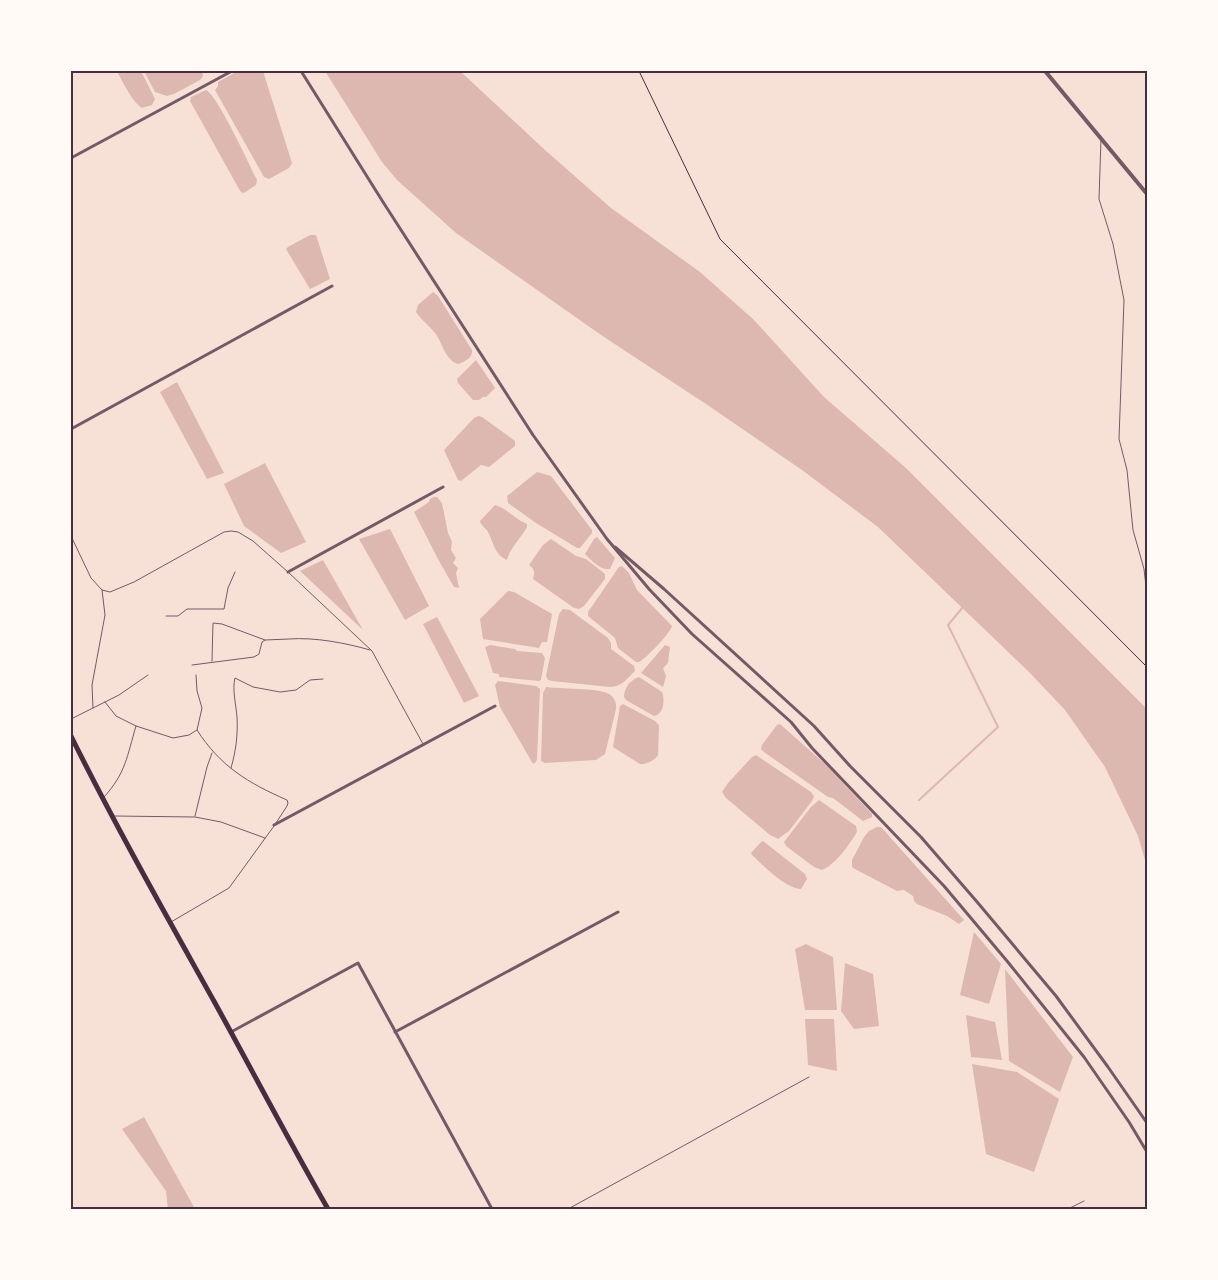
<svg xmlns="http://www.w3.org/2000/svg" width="1218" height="1280" viewBox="0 0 1218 1280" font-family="'Noto Serif',serif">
  <rect width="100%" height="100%" fill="#f7e1d7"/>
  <g fill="#dcb8b0">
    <path d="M117,71H141L155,99L152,105L142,108C133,103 122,81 117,71Z"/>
    <path d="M144,71H202L203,76L200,80L174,94L167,96L155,92Z"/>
    <path d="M238,71H263L292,163L289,168L269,179L264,177L215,90L218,86V82Z"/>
    <path d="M325,71H460L545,150L611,208L700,272L754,320L824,397L906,468L1147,709V867L1138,836L1105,767L1065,710L1029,672L878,527L802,470L709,406L601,335L456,233L397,180L382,162Z"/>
    <path d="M206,90C218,96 249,164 257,180L256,185L244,193L241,192L239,189L190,101L191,97Z"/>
    <path d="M310,235H316L330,279L310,289L286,249L288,247Z"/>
    <path d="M433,292L438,296L472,350C473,358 465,361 459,364C446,362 442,342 435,333C429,325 421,320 416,312L418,305Z"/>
    <path d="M476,360L495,388L486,397H483L479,400H473L458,383L457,379Z"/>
    <path d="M177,382L224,473L207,479L160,392Z"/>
    <path d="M478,416L482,417L515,441V446L489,467L481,465L461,481L458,480L444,450L474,418Z"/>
    <path d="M265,463L306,542L281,553L244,526L224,484Z"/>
    <path d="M537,472L551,476L592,530V533L580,548H577L536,523L508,503L507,496Z"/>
    <path d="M434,497H437L442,503L448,533L452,542L451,550L456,558L453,563L458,568L456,573L459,588L454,587L439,561L414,512L429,502L430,499Z"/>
    <path d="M495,505C507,508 514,519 527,524V527C521,538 510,548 507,560C494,554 494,543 488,532C485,527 482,527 480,521Z"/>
    <path d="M390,529L429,606L405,620L359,539Z"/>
    <path d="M597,537L615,558L610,569C601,571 591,560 585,554L594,539Z"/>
    <path d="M551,539L576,556L586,559L605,574V579L584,606L579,609L574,608L533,579C535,572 535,569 529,565L543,545Z"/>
    <path d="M323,560L363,630L300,571Z"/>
    <path d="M622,566L629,573L637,590L672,626C671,632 646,659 639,662H636L618,648L615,638L588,616V612L619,567Z"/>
    <path d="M508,591L514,592L552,614L547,642H542L539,648L483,639L480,619Z"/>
    <path d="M563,609L570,610L608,638L611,643V649L634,666L635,671C627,678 622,687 610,687L552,681L548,680L546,676L559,614Z"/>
    <path d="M437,617L479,696L464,703L423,624Z"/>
    <path d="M490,645L515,649L517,651L542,653L545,658L541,680L539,681L499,677V674L493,673L485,647Z"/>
    <path d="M665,645L670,647L668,663L663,668L666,676L663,687L641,673Z"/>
    <path d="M639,677L662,692C665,700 664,714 654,716L626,700L624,697C624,688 630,680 639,677Z"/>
    <path d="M498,681L536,686L540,689L537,759L536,762L533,764L500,707L495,685Z"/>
    <path d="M546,687C560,689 597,688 607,693C614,696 617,703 616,709L605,754L596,760L545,763L541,761L543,693Z"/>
    <path d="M623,704L655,721L659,725L658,755C655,760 646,765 640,764L613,747L620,706Z"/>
    <path d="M780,724L825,764L872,814V817L863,821L833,798L828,797L764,752L761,749L762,745L777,725Z"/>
    <path d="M756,755L811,792L814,796L812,801L789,831L778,839L770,835L726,798L722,792L728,783L752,757Z"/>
    <path d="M819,800L856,826L857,832C849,845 836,864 822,870L814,867L786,846L784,842L811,807Z"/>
    <path d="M877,827H881L964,920L959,924L947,916L917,904L914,901L913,896L904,890L897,891L853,868L852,866V860L864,837L869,831Z"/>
    <path d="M763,841L805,874L807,879L801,889C785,888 764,866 752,855L751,853L761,842Z"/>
    <path d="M974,932L1001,964L989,1004L960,995Z"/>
    <path d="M806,944L833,957L837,1010H805L795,949Z"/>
    <path d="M845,963L873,974L879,1026L854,1029L841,1011Z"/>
    <path d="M1005,969L1073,1057L1060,1092L1009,1061Z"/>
    <path d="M966,1015L995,1022L1002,1060L971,1057Z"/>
    <path d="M805,1019H834L837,1071L808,1065Z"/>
    <path d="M972,1064L1017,1072L1059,1099L1034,1172L986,1154Z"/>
    <path d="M144,1117L195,1209H168L166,1191L122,1129Z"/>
  </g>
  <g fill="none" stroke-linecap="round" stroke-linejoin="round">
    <path stroke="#dcb8b0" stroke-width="2" d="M919,800L998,727L948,625L963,607"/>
    <path stroke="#4a2c40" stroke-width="1" d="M639,71L720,239L1147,667"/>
    <g stroke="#755966" stroke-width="1">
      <path d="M1101,140L1099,199L1113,244L1124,300L1119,439L1127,470L1133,530L1144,569L1147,595"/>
      <path d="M71,536L91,578L102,590L110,592L134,582L224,532L231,531L238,532L253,541L288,572L372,651L423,744"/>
      <path d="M166,616H178L187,609H224L228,588L235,572"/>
      <path d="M212,661L213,623L222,624L265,640"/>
      <path d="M192,665L254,657L259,654L262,642L265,640C273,640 281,639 289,639C314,637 346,643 370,650"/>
      <path d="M196,675L197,691L202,708L197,730C220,766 248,783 287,800L288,803L287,806L276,823"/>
      <path d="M105,702L116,716L136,726L173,738L189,735L197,730"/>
      <path d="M93,708L92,685L105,615L102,590"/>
      <path d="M71,719L119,695L148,675"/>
      <path d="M231,768C236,751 238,734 237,717C236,704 232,690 235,678L253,687L280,692L296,690L310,680L323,679"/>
      <path d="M104,797C126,773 127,756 136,726"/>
      <path d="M114,816L195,817L221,822L265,838"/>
      <path d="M195,816L207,767L212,753"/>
      <path d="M171,922L229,888L274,826"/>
      <path d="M568,1209L809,1077"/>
      <path d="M1068,1209L1084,1201"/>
    </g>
    <g stroke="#755966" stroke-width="3">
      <path d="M301,71L383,202L533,435L607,539L649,589L692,634L791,722L812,748L944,886L1007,961L1084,1057L1129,1122L1147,1152"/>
      <path d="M71,158L232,71"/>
      <path d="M71,429L332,286"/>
      <path d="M615,547L664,589L814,726L850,766L921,837L978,903L1056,996L1108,1067L1147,1123"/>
      <path d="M288,572L443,487"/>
      <path d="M274,825L495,706"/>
      <path d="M231,1032L358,963L492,1209"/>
      <path d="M395,1032L618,912"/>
    </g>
    <path stroke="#755966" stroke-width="4" d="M1045,71L1147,194"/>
    <path stroke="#4a2c40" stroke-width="5" d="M71,736C116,827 166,915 215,1003C253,1072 289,1141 328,1209"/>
  </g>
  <rect width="1218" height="1280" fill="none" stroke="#fffaf5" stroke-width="145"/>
  <rect x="72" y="72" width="1074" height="1136" fill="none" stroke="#4a2c40" stroke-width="2"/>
</svg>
